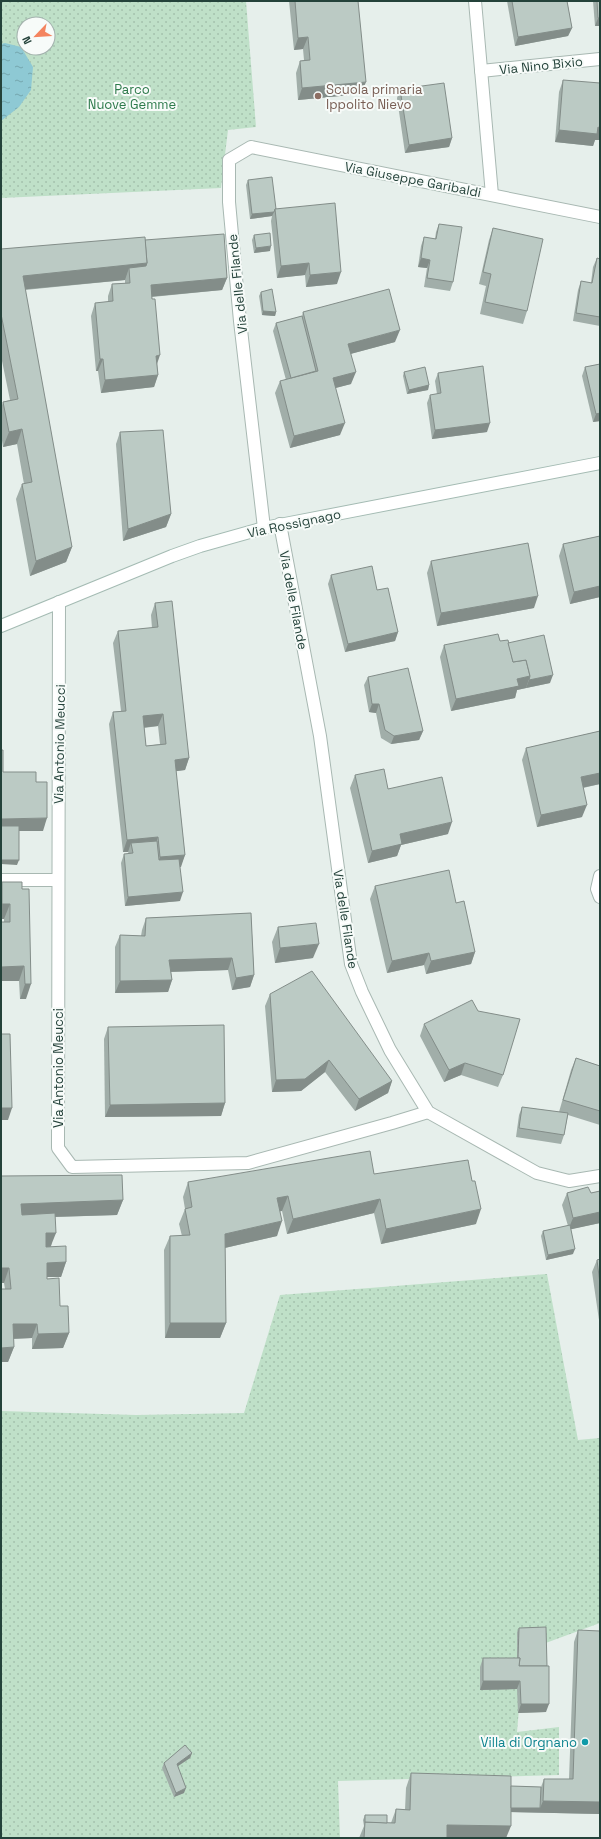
<svg xmlns="http://www.w3.org/2000/svg" width="601" height="1839" viewBox="0 0 601 1839" font-family="'Space Grotesk',sans-serif">
  <defs>
    <pattern id="park-dots" width="8" height="8" patternUnits="userSpaceOnUse"><rect width="8" height="8" fill="#bfe0c8"/><path d="M2 2h.1M6 6h.1" fill="none" stroke="#a4c1ad" stroke-width="1.8" stroke-linecap="round"/></pattern>
    <pattern id="water-ripples" width="26" height="14" patternUnits="userSpaceOnUse"><rect width="26" height="14" fill="#8ec9d4"/><path d="M2 4q2-2 4 0t4 0M15 11q2-2 4 0t4 0" fill="none" stroke="#74a5ad"/></pattern>
  </defs>
  <rect width="100%" height="100%" fill="#e6efeb"/>
  <g fill="url(#park-dots)" fill-rule="evenodd">
    <path d="M1,1H246L256,127L228,130L221,188L1,198ZM24,24H48V48H24Z"/>
    <path d="M547,1274L578,1440L600,1438V1623L524,1651L517,1732L559,1727V1775L338,1781L340,1838H1V1411L136,1415L244,1413L280,1295Z"/>
  </g>
  <path fill="url(#water-ripples)" d="M5,43L21,47L33,67L31,90L19,107L1,121V44Z"/>
  <g fill="none" stroke-linecap="round" stroke-linejoin="round">
    <defs>
      <g id="street">
        <path d="M475,1L492,195"/>
        <path d="M481,71L600,59"/>
        <path d="M280,524L320,736L351,964L362,992L390,1050L428,1112L537,1173L569,1181L600,1176"/>
        <path d="M264,528L240,321L229,202V160L251,147L600,217"/>
        <path d="M59,602L58,1148L72,1167L248,1163L392,1123L428,1112"/>
        <path d="M600,876L597,889L600,897"/>
        <path d="M1,880H57"/>
      </g>
      <path id="secondary" d="M1,626L172,556L200,546L264,528L600,463"/>
    </defs>
    <use href="#street" stroke="#a8b8b2" stroke-width="14"/>
    <use href="#secondary" stroke="#a4bbb3" stroke-width="14"/>
    <use href="#street" stroke="#fff" stroke-width="12"/>
    <use href="#secondary" stroke="#fff" stroke-width="12"/>
  </g>
  <g fill="#a1aea9" fill-rule="evenodd">
    <path d="M289,1H358L361,94L298,100L296,73L300,61L304,60L303,49L294,50Z"/>
    <path d="M507,1H567L572,28L568,36L515,46Z"/>
    <path d="M593,1H600V26H595Z"/>
    <path d="M563,80L595,140L593,146L555,142L559,92Z"/>
    <path d="M400,89L452,138L449,147L405,153L397,98Z"/>
    <path d="M248,180L276,209L337,284L306,287L305,275L277,278L271,221L272,216L250,219L246,185Z"/>
    <path d="M439,224L453,282L450,291L424,287L427,268L418,267L421,246L424,237L435,239L436,232Z"/>
    <path d="M493,228L527,311L523,324L480,314L486,286L479,284L489,240Z"/>
    <path d="M254,235L270,251L254,253L252,240Z"/>
    <path d="M145,240L227,278L222,290L152,297L158,375L154,387L101,393L98,371H96L91,316L95,303L108,302V296L112,284L125,283V280L25,290L72,547L66,562L30,576L16,499L22,484H24L17,444L3,447L1,434V408L3,402L10,400L1,356V249Z"/>
    <path d="M597,258L600,259V326L573,321L578,290L581,281L591,283L593,267Z"/>
    <path d="M261,292L276,312L275,316L262,315L259,296Z"/>
    <path d="M303,312L395,342L350,354L351,384L335,388L340,435L290,448L275,393L280,381L286,380L273,331L276,323L302,316Z"/>
    <path d="M600,364V421L593,422L582,376L585,367Z"/>
    <path d="M404,372L429,385L428,390L407,394L403,376Z"/>
    <path d="M438,373L487,432L432,439L427,403L430,395L437,394L435,381Z"/>
    <path d="M120,432L171,514L166,527L123,541L116,444Z"/>
    <path d="M600,536V597L570,604L559,556L563,544Z"/>
    <path d="M431,561L534,608L437,626L427,573Z"/>
    <path d="M331,575L377,590L398,632L395,641L345,652L328,584Z"/>
    <path d="M155,603L189,758L185,770L176,771L185,855L180,867V901L125,906L121,863L124,854H129L128,852H123L109,724L113,712L121,711L113,643L118,631L152,628L151,615ZM158,726L160,744L146,746L144,728Z"/>
    <path d="M500,641L508,643L550,683L517,690L515,698L451,711L440,657L444,645Z"/>
    <path d="M368,677L423,731L419,740L391,744L381,738L376,713L369,712L364,685Z"/>
    <path d="M600,731V784L583,788L582,817L537,827L522,760L526,748Z"/>
    <path d="M355,775L388,789L448,834L401,845L397,856L368,863L350,788Z"/>
    <path d="M2,882L22,889L26,999H20L19,981H1V922H4V919H1V885Z"/>
    <path d="M375,886L456,903L475,952L471,964L426,974L424,965L387,973L370,899Z"/>
    <path d="M251,913L254,975L250,987L232,990L228,970L171,972L172,980L168,992L115,993V947L120,935L141,936L142,930L146,918Z"/>
    <path d="M278,927L313,958L275,963L272,942Z"/>
    <path d="M270,994L392,1081L388,1093L355,1111L325,1072L301,1091L272,1092L265,1006Z"/>
    <path d="M424,1024L503,1075L498,1087L461,1075L444,1082L420,1036Z"/>
    <path d="M108,1027L225,1103L221,1116L105,1117L104,1039Z"/>
    <path d="M576,1058L600,1066V1125L568,1115L564,1135L561,1144L516,1137L519,1115L522,1107L559,1112L571,1070Z"/>
    <path d="M374,1174L476,1224L381,1244L374,1213L287,1234L282,1211H280L277,1236L225,1248L226,1323L220,1338H165L164,1250L170,1236H182L179,1224L185,1209L183,1197L188,1182Z"/>
    <path d="M1,1176L123,1200L117,1215L55,1217L51,1247L66,1262L61,1277H47V1279L60,1306L69,1333L63,1348L32,1349V1338L13,1339L14,1347L8,1362H1V1289H5L4,1283H1Z"/>
    <path d="M600,1191V1223L571,1229L573,1254L546,1260L541,1236L543,1231L568,1226L562,1205L567,1193H591Z"/>
    <path d="M600,1259V1320H599L592,1272L597,1260Z"/>
    <path d="M519,1628L546,1712L518,1713L517,1689L480,1690V1667L483,1658H517V1632Z"/>
    <path d="M578,1630L600,1814L511,1812L506,1838H359L364,1826L363,1820L365,1815L387,1823H391L396,1809L405,1810L406,1788L411,1773L511,1786L541,1787L544,1779H569L574,1642Z"/>
    <path d="M192,1753L190,1758L178,1766L184,1793L174,1797L162,1768L164,1763Z"/>
  </g>
  <g fill="#838d89">
    <path d="M598,18H600V26H595Z"/>
    <path d="M572,28L568,36L515,46L518,37Z"/>
    <path d="M308,37L303,49L294,50L298,38Z"/>
    <path d="M366,82L361,94L298,100L302,88Z"/>
    <path d="M598,127L600,128V140H595L593,146L555,142L559,130Z"/>
    <path d="M452,138L449,147L405,153L409,145Z"/>
    <path d="M274,212L272,216L250,219L252,214Z"/>
    <path d="M271,246L270,251L254,253L256,248Z"/>
    <path d="M421,258L430,260L427,268L418,267Z"/>
    <path d="M147,263L142,278L129,268L125,280L18,290L23,276Z"/>
    <path d="M309,263L305,275L277,278L281,266Z"/>
    <path d="M341,272L337,284L306,287L310,275Z"/>
    <path d="M227,278L222,290L147,297L151,285Z"/>
    <path d="M263,311L276,312L275,316L262,315Z"/>
    <path d="M400,330L395,342L343,356L348,344Z"/>
    <path d="M160,355L156,367V356Z"/>
    <path d="M100,359H103L98,371H96Z"/>
    <path d="M356,372L351,384L328,390L333,378Z"/>
    <path d="M158,375L154,387L101,393L105,380Z"/>
    <path d="M429,385L428,390L407,394L409,390Z"/>
    <path d="M600,413V421L593,422L596,414Z"/>
    <path d="M345,423L340,435L290,448L294,436Z"/>
    <path d="M490,423L487,432L432,439L435,430Z"/>
    <path d="M22,429L17,444L3,447L9,432Z"/>
    <path d="M171,514L166,527L123,541L128,529Z"/>
    <path d="M72,547L66,562L30,576L36,561Z"/>
    <path d="M600,586V597L570,604L574,592Z"/>
    <path d="M538,596L534,608L437,626L441,613Z"/>
    <path d="M398,632L395,641L345,652L348,644Z"/>
    <path d="M553,675L550,683L526,688L529,680Z"/>
    <path d="M530,676L526,688L517,690L515,698L451,711L456,699L517,679Z"/>
    <path d="M372,704H379L376,713L369,712Z"/>
    <path d="M163,714L158,726L139,728L143,716Z"/>
    <path d="M423,731L419,740L391,744L394,736Z"/>
    <path d="M189,758L185,770L170,772L175,760Z"/>
    <path d="M600,773V784L576,789L581,777Z"/>
    <path d="M587,805L582,817L537,827L541,815Z"/>
    <path d="M47,818L43,831H1V819Z"/>
    <path d="M452,822L448,834L401,845L397,856L368,863L372,851L400,834Z"/>
    <path d="M158,837L154,849L131,843L128,852H123L127,840Z"/>
    <path d="M185,855L181,867L156,869L160,857Z"/>
    <path d="M1,860H19L17,865L1,864Z"/>
    <path d="M183,892L180,901L125,906L128,897Z"/>
    <path d="M2,904H10L4,919H1V908Z"/>
    <path d="M319,944L313,958L275,963L280,948Z"/>
    <path d="M475,952L471,964L426,974L431,961Z"/>
    <path d="M429,953L424,965L387,973L392,961Z"/>
    <path d="M232,958L228,970L165,972L169,960Z"/>
    <path d="M24,966L19,981H1V967Z"/>
    <path d="M254,975L250,987L232,990L236,978Z"/>
    <path d="M172,980L168,992L115,993L120,981Z"/>
    <path d="M25,984H31L26,999H20Z"/>
    <path d="M329,1060L325,1072L301,1091L272,1092L276,1080Z"/>
    <path d="M465,1063L461,1075L444,1082L449,1070Z"/>
    <path d="M392,1081L388,1093L355,1111L359,1099Z"/>
    <path d="M225,1103L221,1116L105,1117L110,1105Z"/>
    <path d="M1,1108H12L8,1120H1Z"/>
    <path d="M288,1196L282,1211L272,1213L277,1198Z"/>
    <path d="M380,1199L374,1213L287,1234L293,1219Z"/>
    <path d="M123,1200L117,1215L16,1218L21,1204Z"/>
    <path d="M481,1209L476,1224L381,1244L386,1229Z"/>
    <path d="M600,1212V1223L568,1230L573,1218Z"/>
    <path d="M282,1221L277,1236L220,1249L225,1234Z"/>
    <path d="M46,1233H56L50,1248H41Z"/>
    <path d="M575,1249L573,1254L546,1260L548,1255Z"/>
    <path d="M66,1262L61,1277H41L47,1263Z"/>
    <path d="M1,1268H9L4,1283H1Z"/>
    <path d="M170,1323H226L220,1338H165Z"/>
    <path d="M13,1324H37L32,1338L7,1339Z"/>
    <path d="M69,1333L63,1348L32,1349L38,1334Z"/>
    <path d="M14,1347L8,1362H1V1348Z"/>
    <path d="M483,1681H520L517,1689L480,1690Z"/>
    <path d="M521,1704H549L546,1712L518,1713Z"/>
    <path d="M192,1753L190,1758L175,1768L177,1764Z"/>
    <path d="M186,1788L184,1793L174,1797L176,1793Z"/>
    <path d="M543,1801L600,1802V1814L506,1812L508,1808H540Z"/>
    <path d="M447,1825L511,1826L506,1838H442Z"/>
  </g>
  <g fill="#bbcac4" stroke="#838d89" fill-rule="evenodd">
    <path d="M295,1H358L366,82L302,88L300,61L310,60L308,37L298,38Z"/>
    <path d="M512,1H567L572,28L518,37Z"/>
    <path d="M597,1H600V18H598Z"/>
    <path d="M563,80L600,83V128L598,127L597,134L559,130Z"/>
    <path d="M444,83L452,138L409,145L400,89Z"/>
    <path d="M272,177L276,209H275L274,212L252,214L248,180Z"/>
    <path d="M335,203L341,272L310,275L309,263L281,266L275,209Z"/>
    <path d="M439,224L462,227L453,282L427,278L430,260L421,258L424,237L436,239Z"/>
    <path d="M493,228L543,239L527,311L485,302L491,274L483,272Z"/>
    <path d="M270,233L271,246L256,248L254,235Z"/>
    <path d="M224,234L227,278L151,285L152,299H155L160,355L156,356L158,375L105,380L103,359H100L95,303L113,301L112,284L130,283L129,268L146,266L147,263L145,240Z"/>
    <path d="M145,237L147,263L23,276L72,547L36,561L22,484L32,482L22,429L9,432L3,402L18,399L1,314V249Z"/>
    <path d="M597,258L600,259V317L576,313L581,281L592,283Z"/>
    <path d="M272,289L276,312L263,311L261,292Z"/>
    <path d="M389,289L400,330L348,344L356,372L333,378L345,423L294,436L280,381L318,371L303,312Z"/>
    <path d="M302,316L316,371L291,378L276,323Z"/>
    <path d="M600,364V413L596,414L585,367Z"/>
    <path d="M483,366L490,423L435,430L430,395L441,393L438,373Z"/>
    <path d="M425,367L429,385L409,390L404,372Z"/>
    <path d="M163,430L171,514L128,529L120,432Z"/>
    <path d="M600,536V586L574,592L563,544Z"/>
    <path d="M528,543L538,596L441,613L431,561Z"/>
    <path d="M372,566L377,590L388,588L398,632L348,644L331,575Z"/>
    <path d="M172,601L189,758L175,760L185,855L160,857L158,837L127,840L113,712L126,711L118,631L158,627L155,603ZM163,714L166,744L146,746L143,716Z"/>
    <path d="M498,634L500,641L508,640L513,662L526,660L530,676L517,679L519,686L456,699L444,645Z"/>
    <path d="M544,635L553,675L529,680L530,676L526,660L513,662L508,643Z"/>
    <path d="M408,668L423,731L394,736L385,730L379,704H372L368,677Z"/>
    <path d="M600,731V773L581,777L587,805L541,815L526,748Z"/>
    <path d="M1,750H3V772H36V782H47V818L1,819Z"/>
    <path d="M384,769L388,789L442,777L452,822L400,834L402,844L372,851L355,775Z"/>
    <rect x="1" y="826" width="18" height="34"/>
    <path d="M157,841L159,860L179,859L183,892L128,897L124,854L133,853L131,843Z"/>
    <path d="M449,870L456,903L464,901L475,952L431,961L429,953L392,961L375,886Z"/>
    <path d="M2,882H22V889H29L31,984H25L24,966L1,967V922H10V904H2Z"/>
    <path d="M251,913L254,975L236,978L232,958L169,960L172,980L120,981V935L145,936L146,918Z"/>
    <path d="M316,923L319,944L280,948L278,927Z"/>
    <path d="M312,971L392,1081L359,1099L329,1060L305,1079L276,1080L270,994Z"/>
    <path d="M472,1000L478,1011L520,1019L503,1075L465,1063L449,1070L424,1024Z"/>
    <path d="M1,1018V1034H10L12,1108H1Z"/>
    <path d="M224,1025L225,1103L110,1105L108,1027Z"/>
    <path d="M576,1058L600,1066V1111L563,1100Z"/>
    <path d="M522,1107L568,1113L564,1135L519,1128Z"/>
    <path d="M370,1151L374,1174L468,1160L472,1181H475L481,1209L386,1229L380,1199L293,1219L288,1196L277,1198L282,1221L225,1234L226,1323H170V1236L190,1235L185,1209L192,1207L188,1182Z"/>
    <path d="M122,1175L123,1200L21,1204L22,1215L55,1213L56,1233H46V1247L66,1246V1262L47,1263V1279L59,1278L60,1306H68L69,1333L38,1334L37,1324H13L14,1347L1,1348V1289H11L9,1268H1V1176Z"/>
    <path d="M588,1187L591,1193L600,1191V1212L573,1218L567,1193Z"/>
    <path d="M570,1225L575,1249L548,1255L543,1231Z"/>
    <path d="M600,1259V1284L597,1260Z"/>
    <path d="M546,1627L547,1666H519L520,1658H518L519,1628Z"/>
    <path d="M578,1630L600,1631V1802L543,1801L544,1779H573Z"/>
    <path d="M483,1658H520L519,1666H549V1704H521L520,1681H483Z"/>
    <path d="M185,1745L192,1753L177,1764L186,1788L176,1793L164,1763Z"/>
    <path d="M411,1773L511,1776V1826L447,1825V1838H364L365,1822L395,1823L396,1809L410,1810Z"/>
    <path d="M511,1786L541,1787L540,1808H511Z"/>
    <path d="M365,1815H387V1823L365,1822Z"/>
  </g>
  <circle fill="#8d6e63" stroke="#f7fbf9" stroke-width="1.5" cx="318" cy="96" r="4"/>
  <circle fill="#0f9aa8" stroke="#f7fbf9" stroke-width="1.5" cx="585" cy="1742" r="4"/>
  <g text-anchor="middle" stroke-width="4" stroke-linejoin="round" paint-order="stroke">
    <g font-size="13" fill="#24423a" stroke="#f7fbf9">
      <text transform="translate(541 65) rotate(-6)" y="5">Via Nino Bixio</text>
      <text transform="translate(413 179) rotate(11)" y="5">Via Giuseppe Garibaldi</text>
      <text transform="translate(237 284) rotate(-96)" y="5">Via delle Filande</text>
      <text transform="translate(294 523) rotate(-12)" y="5">Via Rossignago</text>
      <text transform="translate(294 600) rotate(79)" y="5">Via delle Filande</text>
      <text transform="translate(59 744) rotate(-89)" y="5">Via Antonio Meucci</text>
      <text transform="translate(346 919) rotate(81)" y="5">Via delle Filande</text>
      <text transform="translate(58 1068) rotate(-90)" y="5">Via Antonio Meucci</text>
    </g>
    <g font-size="13" fill="#2d7a4b" stroke="#f7fbf9">
      <text x="132" y="94">Parco<tspan x="132" dy="15">Nuove Gemme</tspan></text>
    </g>
    <g font-size="13" fill="#785e54" stroke="#f7fbf9" text-anchor="start">
      <text x="326" y="94">Scuola primaria<tspan x="326" dy="15">Ippolito Nievo</tspan></text>
    </g>
    <g font-size="13" fill="#0d838f" stroke="#f7fbf9" text-anchor="end">
      <text x="577" y="1747">Villa di Orgnano</text>
    </g>
  </g>
  <rect width="601" height="1839" fill="none" stroke="#24423a" stroke-width="4"/>
  <g transform="translate(36 36) rotate(245)"><circle r="19" fill="#f7fbf9" stroke="#a3b1ad"/>
  <path d="M0-3L7 15L0 10L-7 15Z" fill="#f4845f"/>
  <text y="-6" font-size="11" font-weight="bold" text-anchor="middle" fill="#24423a">N</text>
  </g>
</svg>
